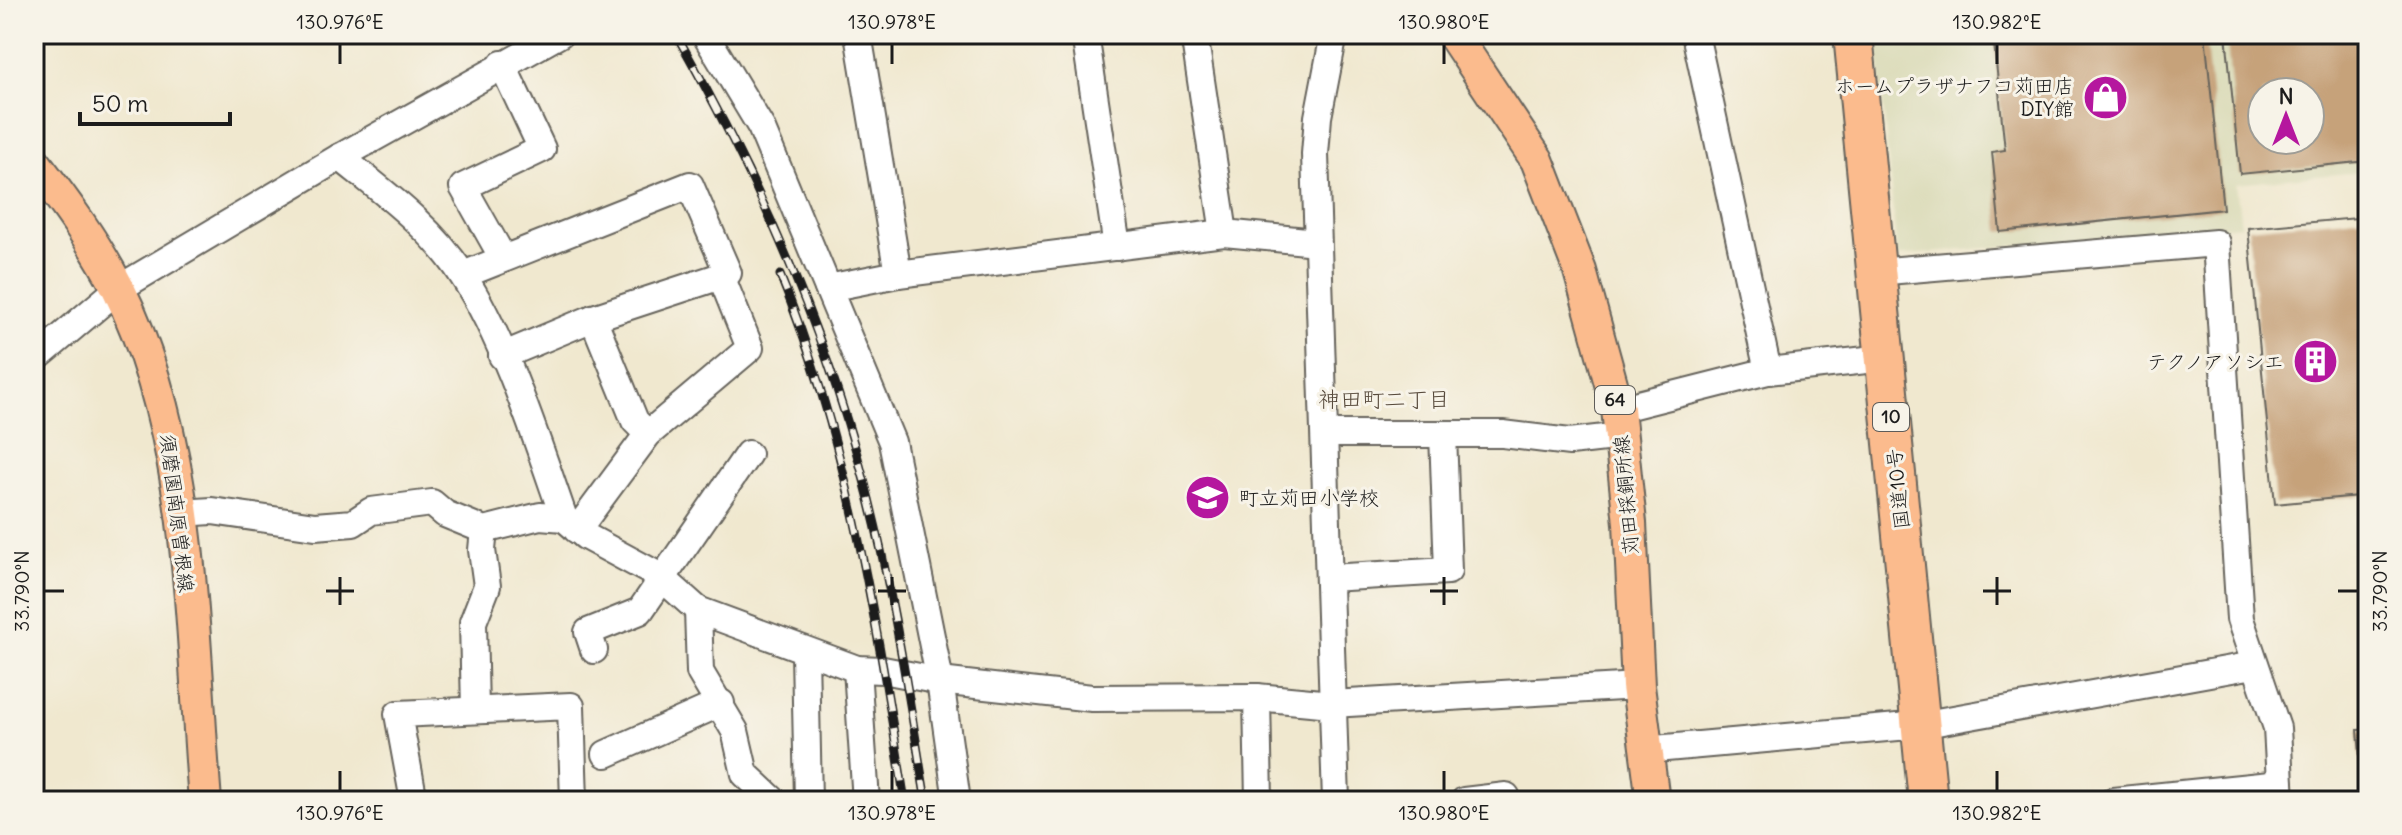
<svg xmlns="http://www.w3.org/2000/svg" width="2402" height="835" viewBox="0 0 2402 835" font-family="Delius,'Klee One',sans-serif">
  <rect width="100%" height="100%" fill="#f7f3e8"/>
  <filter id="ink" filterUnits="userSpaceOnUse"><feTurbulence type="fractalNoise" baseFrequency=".0125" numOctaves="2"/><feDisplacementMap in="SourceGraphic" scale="16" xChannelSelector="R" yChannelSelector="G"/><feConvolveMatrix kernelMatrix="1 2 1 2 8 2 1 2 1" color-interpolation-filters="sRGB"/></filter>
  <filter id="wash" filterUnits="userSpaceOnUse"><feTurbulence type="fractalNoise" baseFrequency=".006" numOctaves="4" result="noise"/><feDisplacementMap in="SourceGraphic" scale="32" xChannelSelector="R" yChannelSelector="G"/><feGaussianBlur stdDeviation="1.8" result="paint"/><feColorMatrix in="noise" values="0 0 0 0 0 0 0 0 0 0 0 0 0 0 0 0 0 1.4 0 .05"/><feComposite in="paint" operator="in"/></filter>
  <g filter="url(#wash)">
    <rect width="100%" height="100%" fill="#f0e8cf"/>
    <path fill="#ddddbc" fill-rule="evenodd" d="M1877,34H2368V171L2236,184L2241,225L1897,256ZM2262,92H2310V140H2262Z"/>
    <g id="blocks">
      <g fill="#c6a27a" fill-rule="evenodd">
        <path d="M2083,34H2205L2223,209L2000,232L1992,152L2005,150L1994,43Z"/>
        <path d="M2226,34H2368V161L2240,174ZM2262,92H2310V140H2262Z"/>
        <path d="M2368,217V495L2275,504L2248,228Z"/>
        <path d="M2368,729V781H2362L2358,730Z"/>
      </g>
    </g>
  </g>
  <g filter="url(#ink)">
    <use href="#blocks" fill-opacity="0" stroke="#66635b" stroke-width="2"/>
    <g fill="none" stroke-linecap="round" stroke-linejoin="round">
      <defs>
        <g id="minor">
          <path d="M705,34L761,127L892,442L940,681L957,801"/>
          <path d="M858,34L898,274"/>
          <path d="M1085,34L1117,247"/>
          <path d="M1194,34L1224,233"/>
          <path d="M1334,34L1318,117L1315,154L1336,801"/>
          <path d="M1695,34L1768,371"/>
          <path d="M502,64L542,149L463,187L503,258"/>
          <path d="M340,157C383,192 433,228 463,276C505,340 538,444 564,518L585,536L661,577L698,610L857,669L883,670L940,681L1092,698L1257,697L1332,704L1638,686"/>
          <path d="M1876,272L2216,243L2240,619L2277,728L2281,801"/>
          <path d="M463,275L690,185L728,273L721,276"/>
          <path d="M828,288L898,274L1224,233L1317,242"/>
          <path d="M593,318L635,421L648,434"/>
          <path d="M502,356L593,318L721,276L750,348L648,434L577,530"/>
          <path d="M34,360L118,289L340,157L560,34"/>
          <path d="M1618,409L1768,371L1884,358"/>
          <path d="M1325,434H1503L1570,442L1622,436"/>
          <path d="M181,513L212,511L315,526L353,523L371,511L432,503L445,514L484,530L540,516L564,518"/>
          <path d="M1329,578L1448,571L1443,434"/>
          <path d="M698,610L700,672L735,731L745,774L774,801"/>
          <path d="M594,650L588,632L640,611L748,454"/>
          <path d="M805,652L808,801"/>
          <path d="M857,669L866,801"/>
          <path d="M1257,697L1259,801"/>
          <path d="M475,710L473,622L487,586L482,550L484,530"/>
          <path d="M1644,750L1920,725L2254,665"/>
          <path d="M606,754L721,703"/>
          <path d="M414,801L398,714L571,706L574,801"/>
          <path d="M1464,801L1506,796V801"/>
          <path d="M2113,801L2280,784"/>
        </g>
        <g id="major">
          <path d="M1453,34L1537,160L1580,271L1618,409L1630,523L1638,686L1653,801"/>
          <path d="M34,162C65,202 95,243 118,288C195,443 191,632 205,801"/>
        </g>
        <path id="highway" d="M1853,34L1928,801"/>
      </defs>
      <use href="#minor" stroke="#66635b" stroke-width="30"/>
      <use href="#major" stroke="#66635b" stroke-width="36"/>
      <use href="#highway" stroke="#66635b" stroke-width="42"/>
      <use href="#minor" stroke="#fff" stroke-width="26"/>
      <use href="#major" stroke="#fbbb8d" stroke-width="32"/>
      <use href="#highway" stroke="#fbbb8d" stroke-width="38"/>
      <defs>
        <g id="rail">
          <path d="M676,34C755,173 823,325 864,480C892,585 908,693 926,801"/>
          <path d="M780,275C849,443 876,623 905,801"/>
        </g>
      </defs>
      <use href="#rail" stroke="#1c1c1c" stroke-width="9"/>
      <use href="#rail" stroke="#f7f3e8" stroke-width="6" stroke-dasharray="18" stroke-linecap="butt"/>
    </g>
  </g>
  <path fill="none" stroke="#1c1c1c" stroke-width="3" d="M340,44V64M892,44V64M1444,44V64M1997,44V64M340,577V605M892,577V605M1444,577V605M1997,577V605M44,591H64M326,591H354M878,591H906M1430,591H1458M1983,591H2011M2338,591H2358M340,771V791M892,771V791M1444,771V791M1997,771V791"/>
  <defs>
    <symbol id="shop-disc" viewBox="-11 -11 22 22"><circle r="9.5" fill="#b5179e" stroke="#f7f3e8"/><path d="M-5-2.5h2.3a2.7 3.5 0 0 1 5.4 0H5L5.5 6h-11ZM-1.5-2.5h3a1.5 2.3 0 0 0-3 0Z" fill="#fff"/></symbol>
    <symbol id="building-disc" viewBox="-11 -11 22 22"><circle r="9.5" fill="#b5179e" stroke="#f7f3e8"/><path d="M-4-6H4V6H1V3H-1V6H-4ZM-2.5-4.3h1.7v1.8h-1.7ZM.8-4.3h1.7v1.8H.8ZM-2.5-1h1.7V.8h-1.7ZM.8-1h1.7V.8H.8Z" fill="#fff"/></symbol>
    <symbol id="school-disc" viewBox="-11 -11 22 22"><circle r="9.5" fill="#b5179e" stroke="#f7f3e8"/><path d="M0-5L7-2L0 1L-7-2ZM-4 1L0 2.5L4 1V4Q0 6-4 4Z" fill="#fff"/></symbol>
  </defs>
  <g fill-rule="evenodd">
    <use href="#shop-disc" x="2080" y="72" width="51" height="51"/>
    <use href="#building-disc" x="2290" y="336" width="51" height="51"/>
    <use href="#school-disc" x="1182" y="472" width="51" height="51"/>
  </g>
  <g text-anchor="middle" stroke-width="6" stroke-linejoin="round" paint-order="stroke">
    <g fill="#f7f3e8" stroke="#5e5c59" stroke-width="2">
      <rect x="1595" y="386" width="40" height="28" rx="6"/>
      <rect x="1873" y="403" width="36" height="28" rx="6"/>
    </g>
    <g font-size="18" font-weight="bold" fill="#1c1c1c">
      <text x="1615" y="406">64</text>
      <text x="1891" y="423">10</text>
    </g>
    <g font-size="20" fill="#1c1c1c" stroke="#f7f3e8" text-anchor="end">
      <text x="2074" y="93">ホームプラザナフコ苅田店<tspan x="2074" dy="23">DIY館</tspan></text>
      <text x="2284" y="369">テクノアソシエ</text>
      <text x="1239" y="505" text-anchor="start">町立苅田小学校</text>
    </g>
    <g font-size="20" fill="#1c1c1c" stroke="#f7f3e8">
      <text transform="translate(1898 489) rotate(-96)" y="7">国道10号</text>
      <text transform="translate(1626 495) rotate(-95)" y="7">苅田採銅所線</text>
      <text transform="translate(177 513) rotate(83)" y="7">須磨園南原曽根線</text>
    </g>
    <g font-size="22" fill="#584b3d" stroke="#f7f3e8">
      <text x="1384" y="407">神田町二丁目</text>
    </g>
  </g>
  <rect width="2402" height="835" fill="none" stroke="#f7f3e8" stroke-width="88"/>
  <g transform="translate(2286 116)"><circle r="38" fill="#f7f3e8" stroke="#9f9d96" stroke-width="2"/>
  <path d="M0-6L14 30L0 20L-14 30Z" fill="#b5179e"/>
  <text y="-12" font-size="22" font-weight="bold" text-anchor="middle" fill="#1c1c1c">N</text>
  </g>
  <path d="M80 112v12h150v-12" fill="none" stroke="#1c1c1c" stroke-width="4"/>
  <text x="92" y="112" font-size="24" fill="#1c1c1c" stroke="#f7f3e8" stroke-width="6" paint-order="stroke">50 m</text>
  <rect x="44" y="44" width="2314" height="747" fill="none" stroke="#1c1c1c" stroke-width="3"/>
  <g font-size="20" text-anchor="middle" fill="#1c1c1c">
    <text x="340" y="29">130.976°E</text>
    <text x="892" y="29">130.978°E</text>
    <text x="1444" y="29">130.980°E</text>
    <text x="1997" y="29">130.982°E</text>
    <text transform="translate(22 591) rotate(-90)" y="7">33.790°N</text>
    <text transform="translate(2380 591) rotate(-90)" y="7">33.790°N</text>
    <text x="340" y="820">130.976°E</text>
    <text x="892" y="820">130.978°E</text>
    <text x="1444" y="820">130.980°E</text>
    <text x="1997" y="820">130.982°E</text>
  </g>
</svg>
